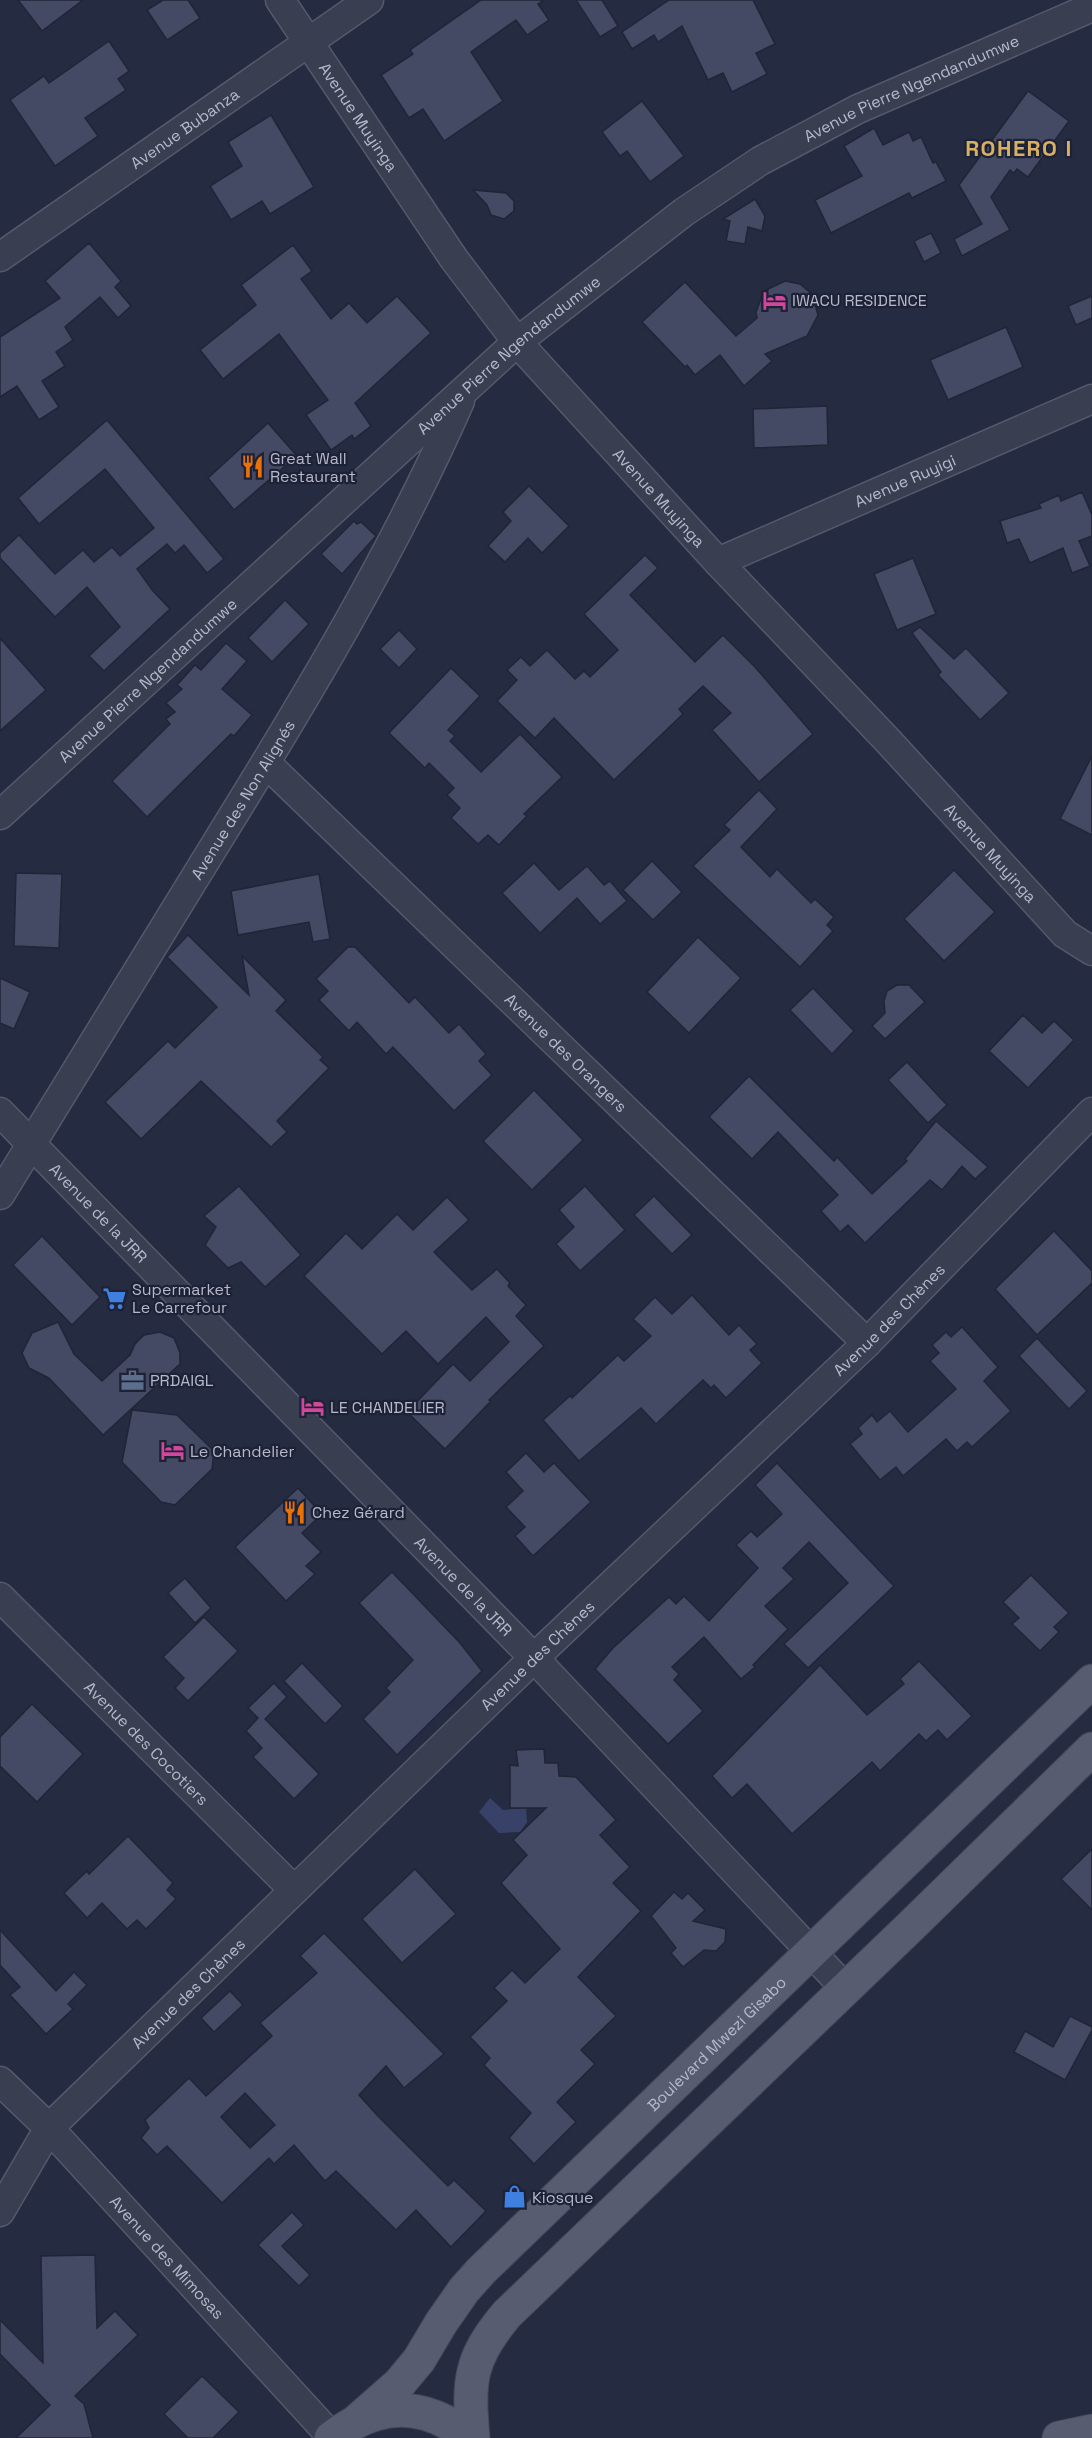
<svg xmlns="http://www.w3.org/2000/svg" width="1092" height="2438" viewBox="0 0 1092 2438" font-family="'Space Grotesk',sans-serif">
  <rect width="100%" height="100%" fill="#252b41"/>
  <path fill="#384268" d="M490,1798L503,1810L526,1808L527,1822L520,1832L499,1833L479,1812Z"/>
  <g fill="#444a63" stroke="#202538" stroke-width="1.5" fill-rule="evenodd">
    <path d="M18,0H83L42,31Z"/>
    <path d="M163,0H188L200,18L167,40L147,10Z"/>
    <path d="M481,0H544L538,4L549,20L527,35L516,20L471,52L503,101L444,141L423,109L409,118L381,75L413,54L410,50Z"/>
    <path d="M576,0H602L618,26L600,37Z"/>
    <path d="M669,0H753L775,44L756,53L767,74L732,92L723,73L708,80L682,26L658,42L654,35L632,49L622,32Z"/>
    <path d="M109,41L129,71L118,79L126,90L85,118L98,136L55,166L10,100L44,76L49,83Z"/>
    <path d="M1028,91L1069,121L1028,177L1017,169L1014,173L1010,170L991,197L1010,230L962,256L954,239L982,224L959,185Z"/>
    <path d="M642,101L684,156L650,182L627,151L620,156L602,132Z"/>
    <path d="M271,115L314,187L270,214L262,201L231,220L210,186L242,166L228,142Z"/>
    <path d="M874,128L883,145L909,132L913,141L921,137L933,163L936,162L946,181L912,198L909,193L831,233L815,200L862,176L844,146Z"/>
    <path d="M473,190L506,193L514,201V211L504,219L491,215L487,205Z"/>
    <path d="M755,199L765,216L762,231L748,227L745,244L726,241L730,221L723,219Z"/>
    <path d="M931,233L941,253L924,262L914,241Z"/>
    <path d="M89,243L121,281L115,287L131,306L118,318L100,297L65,327L73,340L56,352L65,366L42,381L59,407L39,420L17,386L0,397V337L60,298L45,281Z"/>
    <path d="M293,245L312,271L301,279L331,319L349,303L367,323L397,296L431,333L355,403L371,426L354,439L352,435L331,450L306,415L328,400L279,334L223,379L200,350L256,305L241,285Z"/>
    <path d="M785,281L800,284L812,294L818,315L807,336L765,354L772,361L744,386L720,355L695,375L687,365L685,367L642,322L685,282L736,336L757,318L756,312L764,291Z"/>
    <path d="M1092,296V318L1076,325L1068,306Z"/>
    <path d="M1006,327L1023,367L948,400L930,360Z"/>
    <path d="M827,406L828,445L754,448L753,409Z"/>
    <path d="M107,420L224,559L207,573L184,545L175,553L167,544L137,569L153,591L170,609L104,671L89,656L120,627L87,587L55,617L0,558V553L19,535L55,574L83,550L94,562L112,547L120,556L154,528L105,469L39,524L18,498Z"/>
    <path d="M268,423L297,456L234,510L208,478Z"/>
    <path d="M529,486L569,526L542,553L528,538L505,562L488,546L511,521L503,512Z"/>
    <path d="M1082,492L1092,515V536L1079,541L1090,566L1072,573L1063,548L1030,563L1019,539L1007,543L1000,521L1041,508L1039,504L1059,495L1061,501Z"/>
    <path d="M354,521L357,524L361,522L376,536L342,574L321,554Z"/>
    <path d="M645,555L658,568L630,595L695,662L723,635L755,667L813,734L759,782L712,730L731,713L703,686L679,709L683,714L614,780L554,718L535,738L497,701L517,680L507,670L521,657L530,666L547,650L575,679L584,671L590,677L618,650L584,614Z"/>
    <path d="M913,558L936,614L897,630L874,574Z"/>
    <path d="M285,600L309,624L272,662L248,638Z"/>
    <path d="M920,627L954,659L966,648L1009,693L980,720L938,675L941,672L912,633Z"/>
    <path d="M399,630L417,649L399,668L380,649Z"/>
    <path d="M0,638L46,690L0,731Z"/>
    <path d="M226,643L247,661L222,689L252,715L234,736L231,734L147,817L112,781L170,724L166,719L175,712L166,703L182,689L177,685L195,665L201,670Z"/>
    <path d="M451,668L480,696L448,730L455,736L450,741L481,772L520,734L562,777L524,814L527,816L499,845L488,835L478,844L451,818L460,808L447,795L454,788L429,763L425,768L389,733Z"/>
    <path d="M1092,756V835L1060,819Z"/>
    <path d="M759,790L777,809L741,847L770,877L777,869L811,903L815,899L834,917L827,925L833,931L800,967L693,866L730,830L724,825Z"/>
    <path d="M652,861L682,892L653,920L623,890Z"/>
    <path d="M534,863L559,890L587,866L604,885L610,881L627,901L600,924L577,898L540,933L502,893Z"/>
    <path d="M954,870L995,912L944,961L904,919Z"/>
    <path d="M16,873L62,874L59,948L14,946Z"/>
    <path d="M319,874L330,939L313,942L309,922L238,935L231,891Z"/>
    <path d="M188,935L249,995L242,956L286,1000L276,1011L323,1057L320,1060L329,1068L277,1121L287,1132L271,1147L201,1081L141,1139L105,1102L168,1041L175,1048L217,1007L167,957Z"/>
    <path d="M698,937L741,978L689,1033L647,992Z"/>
    <path d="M348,947H355L409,1003L415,997L449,1033L459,1024L486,1054L479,1061L492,1075L454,1111L393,1047L386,1054L357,1022L349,1031L319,1000L328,991L316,979Z"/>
    <path d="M0,978L30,992L14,1029L0,1023Z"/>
    <path d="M897,985H909L925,1002L885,1039L872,1026L885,1013L884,1001L887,991Z"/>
    <path d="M813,988L854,1031L832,1054L790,1010Z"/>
    <path d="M1023,1015L1042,1033L1054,1021L1074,1040L1028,1088L989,1051Z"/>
    <path d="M907,1062L947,1105L928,1123L888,1080Z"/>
    <path d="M749,1076L834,1161L837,1157L872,1194L907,1161L905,1159L936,1121L988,1167L975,1179L962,1166L942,1190L930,1180L865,1243L848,1225L840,1232L821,1211L838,1195L778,1132L752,1159L709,1117Z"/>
    <path d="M534,1090L583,1140L532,1190L483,1141Z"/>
    <path d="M239,1186L301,1255L265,1287L241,1262L228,1268L205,1245L216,1227L204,1216Z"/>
    <path d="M585,1186L625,1230L580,1271L556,1244L574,1227L559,1210Z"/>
    <path d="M654,1196L692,1235L672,1254L634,1215Z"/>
    <path d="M447,1197L469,1220L434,1252L472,1290L497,1269L510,1283L508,1286L526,1305L516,1316L544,1346L489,1400L491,1401L445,1449L407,1412L453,1364L470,1381L509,1342L486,1317L438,1364L406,1331L382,1354L304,1276L346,1233L362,1249L397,1214L413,1230Z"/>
    <path d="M1054,1231L1092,1271V1283L1037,1335L995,1289Z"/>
    <path d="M42,1236L100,1297L72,1325L13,1265Z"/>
    <path d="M692,1295L729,1335L739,1325L757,1344L750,1350L762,1363L726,1398L714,1385L711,1388L703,1380L656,1424L641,1408L579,1461L543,1420L570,1396L572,1398L618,1355L624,1361L651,1336L633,1319L655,1297L672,1314Z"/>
    <path d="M58,1322L74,1354L102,1381L130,1355L135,1344L144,1335L160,1332L174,1338L180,1353V1364L103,1435L49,1378L29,1368L22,1353L32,1333Z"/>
    <path d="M962,1327L998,1367L984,1381L1011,1411L972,1447L967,1442L957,1451L946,1439L903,1476L896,1467L880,1480L850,1444L862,1434L858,1428L872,1415L877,1422L890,1411L908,1432L956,1389L930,1361L939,1353L932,1345L946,1332L951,1337Z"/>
    <path d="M1037,1338L1087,1391L1069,1409L1019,1356Z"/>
    <path d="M132,1410L177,1415L214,1451L212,1469L175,1505L161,1502L122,1462Z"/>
    <path d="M526,1453L544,1472L554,1463L591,1502L533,1556L515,1536L525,1527L506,1507L523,1491L506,1472Z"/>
    <path d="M777,1463L894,1586L808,1668L784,1644L848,1583L809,1542L783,1568L794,1579L765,1606L788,1629L753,1665L755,1667L741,1679L704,1637L672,1667L679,1674L674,1680L703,1711L668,1744L595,1669L613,1648L669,1597L676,1604L684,1596L709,1621L758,1568L736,1545L751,1531L757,1537L782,1514L755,1485Z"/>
    <path d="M298,1488L322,1514L302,1533L321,1552L306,1566L315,1574L286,1601L235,1547Z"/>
    <path d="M392,1572L460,1643L482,1671L397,1755L363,1719L390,1692L386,1688L413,1660L359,1603Z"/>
    <path d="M1031,1575L1069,1613L1054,1627L1059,1632L1040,1651L1012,1624L1019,1618L1003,1602Z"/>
    <path d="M185,1578L211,1608L195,1623L168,1593Z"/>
    <path d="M204,1617L238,1651L188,1701L175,1688L184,1678L163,1657Z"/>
    <path d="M919,1661L972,1716L947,1740L938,1730L926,1741L919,1734L880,1771L872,1762L792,1834L747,1784L732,1798L712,1776L820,1665L867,1715L904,1684L900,1679Z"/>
    <path d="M302,1663L343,1706L325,1724L284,1681Z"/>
    <path d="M274,1683L287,1697L265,1719L319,1774L294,1799L253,1757L262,1748L246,1731L258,1718L248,1708Z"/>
    <path d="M32,1704L83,1754L37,1802L0,1766V1737Z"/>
    <path d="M544,1749L545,1763H558L559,1776L576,1777L616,1820L600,1835L630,1867L613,1883L641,1911L578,1977L616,2016L581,2050L595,2064L557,2102L576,2122L534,2164L509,2138L531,2113L484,2065L490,2058L470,2037L507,2001L494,1988L512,1970L525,1983L560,1949L501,1883L527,1855L513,1840L546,1808H510V1765L518,1766L516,1750Z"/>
    <path d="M128,1836L173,1883L167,1890L176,1899L146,1929L137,1920L127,1929L102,1903L87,1918L64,1893L87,1871L89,1874Z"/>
    <path d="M1092,1849V1910L1061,1879Z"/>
    <path d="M415,1869L456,1914L402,1963L362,1919Z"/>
    <path d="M674,1892L682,1899L688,1893L705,1910L693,1921L726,1929L725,1942L716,1951L704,1950L683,1967L671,1953L676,1948L651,1916Z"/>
    <path d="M0,1930L56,1991L74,1972L87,1985L68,2004L73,2009L46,2034L10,1995L20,1987L0,1965Z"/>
    <path d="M324,1933L444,2054L404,2088L386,2066L359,2095L377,2115L448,2186L454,2180L486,2211L451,2247L416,2210L396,2230L336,2171L325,2181L294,2145L274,2164L269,2158L222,2203L167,2146L157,2155L141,2138L149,2128L145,2120L189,2078L206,2096L272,2036L260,2023L317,1973L300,1956ZM245,2093L275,2125L250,2148L221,2117Z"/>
    <path d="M230,1991L243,2005L214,2032L201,2018Z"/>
    <path d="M1070,2016L1092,2027V2030L1065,2080L1014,2052L1025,2031L1053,2047Z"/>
    <path d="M292,2212L304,2225L282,2246L310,2275L299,2286L258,2245Z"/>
    <path d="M95,2255L97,2328L115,2311L138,2335L75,2396L84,2404L93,2438H16L50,2405L0,2354V2320L43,2363L41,2256Z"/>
    <path d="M202,2376L239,2412L213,2438H188L164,2414Z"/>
  </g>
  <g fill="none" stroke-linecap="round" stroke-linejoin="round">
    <defs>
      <g id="minor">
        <path id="s1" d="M280,0L454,259L517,342L718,562L890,743L1065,934L1092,951"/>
        <path id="s2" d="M0,257L369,0"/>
        <path id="s3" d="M718,562L1092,399"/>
        <path id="s4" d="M266,763L867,1343"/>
        <path id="s5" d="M0,815L517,342L684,212L760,161L858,109L1092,7"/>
        <path id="s6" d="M0,1112L534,1658L846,1989"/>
        <path id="s7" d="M0,1195C72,1079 143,962 215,845C304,701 392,556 460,401"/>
        <path id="s8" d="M0,1597L294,1890"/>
        <path id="s9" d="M0,2081L49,2128L332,2437"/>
        <path id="s10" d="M0,2212L49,2128L534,1658L867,1343L1092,1112"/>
      </g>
      <g id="major">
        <path id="s11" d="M358,2420L399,2384L419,2360L441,2323L464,2290L481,2271L1092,1681"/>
        <path d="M331,2438C378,2402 423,2400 470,2438"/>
        <path d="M473,2438C468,2381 469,2359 507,2314L911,1926L1092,1749"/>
        <path d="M1059,2438L1092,2431"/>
      </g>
    </defs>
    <use href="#minor" stroke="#54596b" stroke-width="31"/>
    <use href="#major" stroke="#43475a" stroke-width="35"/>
    <use href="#minor" stroke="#393e51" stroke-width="28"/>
    <use href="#major" stroke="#575c71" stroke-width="33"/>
  </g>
  <defs>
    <symbol id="hotel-bare" viewBox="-9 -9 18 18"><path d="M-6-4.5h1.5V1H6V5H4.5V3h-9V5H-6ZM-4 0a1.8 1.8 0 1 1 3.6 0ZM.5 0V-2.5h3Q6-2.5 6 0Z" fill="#d1479c" stroke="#1e2236" stroke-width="2.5" paint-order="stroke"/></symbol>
    <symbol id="restaurant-bare" viewBox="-9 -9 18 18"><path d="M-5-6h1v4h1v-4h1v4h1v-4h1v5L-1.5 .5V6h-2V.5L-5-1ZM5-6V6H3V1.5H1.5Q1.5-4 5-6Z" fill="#e8710a" stroke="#1e2236" stroke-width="2.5" paint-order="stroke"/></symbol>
    <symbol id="supermarket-bare" viewBox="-9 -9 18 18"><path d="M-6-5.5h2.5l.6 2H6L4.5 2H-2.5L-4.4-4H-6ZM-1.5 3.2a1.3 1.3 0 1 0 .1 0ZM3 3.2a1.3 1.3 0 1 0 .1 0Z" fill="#3f7fe0" stroke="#1e2236" stroke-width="2.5" paint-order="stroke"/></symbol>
    <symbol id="office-bare" viewBox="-9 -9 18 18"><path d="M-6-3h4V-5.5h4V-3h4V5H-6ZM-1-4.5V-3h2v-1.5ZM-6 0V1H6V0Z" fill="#5c6f8a" stroke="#1e2236" stroke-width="2.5" paint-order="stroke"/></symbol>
    <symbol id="shop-bare" viewBox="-9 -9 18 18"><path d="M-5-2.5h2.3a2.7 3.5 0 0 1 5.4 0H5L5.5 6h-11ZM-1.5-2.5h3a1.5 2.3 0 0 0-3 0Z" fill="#3f7fe0" stroke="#1e2236" stroke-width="2.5" paint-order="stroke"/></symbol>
  </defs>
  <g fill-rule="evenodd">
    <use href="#hotel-bare" x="758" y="284" width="33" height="33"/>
    <use href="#restaurant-bare" x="236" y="450" width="33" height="33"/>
    <use href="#supermarket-bare" x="98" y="1282" width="33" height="33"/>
    <use href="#office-bare" x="116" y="1364" width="33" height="33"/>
    <use href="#hotel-bare" x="296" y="1390" width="33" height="33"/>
    <use href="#hotel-bare" x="156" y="1434" width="33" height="33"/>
    <use href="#restaurant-bare" x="278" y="1496" width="33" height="33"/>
    <use href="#shop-bare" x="498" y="2180" width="33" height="33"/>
  </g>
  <g text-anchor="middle" stroke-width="4.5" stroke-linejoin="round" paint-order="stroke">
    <g font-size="16" fill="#b6b9cb" stroke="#1e2236">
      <text dy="6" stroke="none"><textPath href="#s5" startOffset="1172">Avenue Pierre Ngendandumwe</textPath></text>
      <text dy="6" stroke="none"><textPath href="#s1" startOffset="141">Avenue Muyinga</textPath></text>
      <text dy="6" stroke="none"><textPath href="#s2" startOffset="225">Avenue Bubanza</textPath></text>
      <text dy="6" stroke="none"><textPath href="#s5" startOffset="686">Avenue Pierre Ngendandumwe</textPath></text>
      <text dy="6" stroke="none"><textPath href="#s3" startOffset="204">Avenue Ruyigi</textPath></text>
      <text dy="6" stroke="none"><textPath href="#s1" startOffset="627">Avenue Muyinga</textPath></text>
      <text dy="6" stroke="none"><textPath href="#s5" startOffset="200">Avenue Pierre Ngendandumwe</textPath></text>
      <text dy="6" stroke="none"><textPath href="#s7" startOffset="464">Avenue des Non Alignés</textPath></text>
      <text dy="6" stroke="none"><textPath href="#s1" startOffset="1113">Avenue Muyinga</textPath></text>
      <text dy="6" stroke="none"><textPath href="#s4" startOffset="417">Avenue des Orangers</textPath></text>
      <text dy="6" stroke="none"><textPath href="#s6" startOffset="141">Avenue de la JRR</textPath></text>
      <text dy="6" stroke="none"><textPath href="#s10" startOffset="1263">Avenue des Chènes</textPath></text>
      <text dy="6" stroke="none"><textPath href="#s6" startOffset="663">Avenue de la JRR</textPath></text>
      <text dy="6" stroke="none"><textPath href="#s10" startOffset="777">Avenue des Chènes</textPath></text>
      <text dy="6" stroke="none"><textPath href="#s8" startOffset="207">Avenue des Cocotiers</textPath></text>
      <text dy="6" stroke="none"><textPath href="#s10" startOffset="291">Avenue des Chènes</textPath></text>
      <text dy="6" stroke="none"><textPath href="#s11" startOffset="522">Boulevard Mwezi Gisabo</textPath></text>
      <text dy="6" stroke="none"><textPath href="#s9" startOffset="243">Avenue des Mimosas</textPath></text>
    </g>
    <g font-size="16" fill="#b6b9cb" stroke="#1e2236" text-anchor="start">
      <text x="792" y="306">IWACU RESIDENCE</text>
      <text x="270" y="464">Great Wall<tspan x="270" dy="18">Restaurant</tspan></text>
      <text x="132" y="1295">Supermarket<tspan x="132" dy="18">Le Carrefour</tspan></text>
      <text x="150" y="1386">PRDAIGL</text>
      <text x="330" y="1413">LE CHANDELIER</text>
      <text x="190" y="1457">Le Chandelier</text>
      <text x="312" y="1518">Chez Gérard</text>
      <text x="532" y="2203">Kiosque</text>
    </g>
    <g font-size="22" font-weight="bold" letter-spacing="1.5" fill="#d8b063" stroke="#1e2236">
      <text x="1019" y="156">ROHERO I</text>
    </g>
  </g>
</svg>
